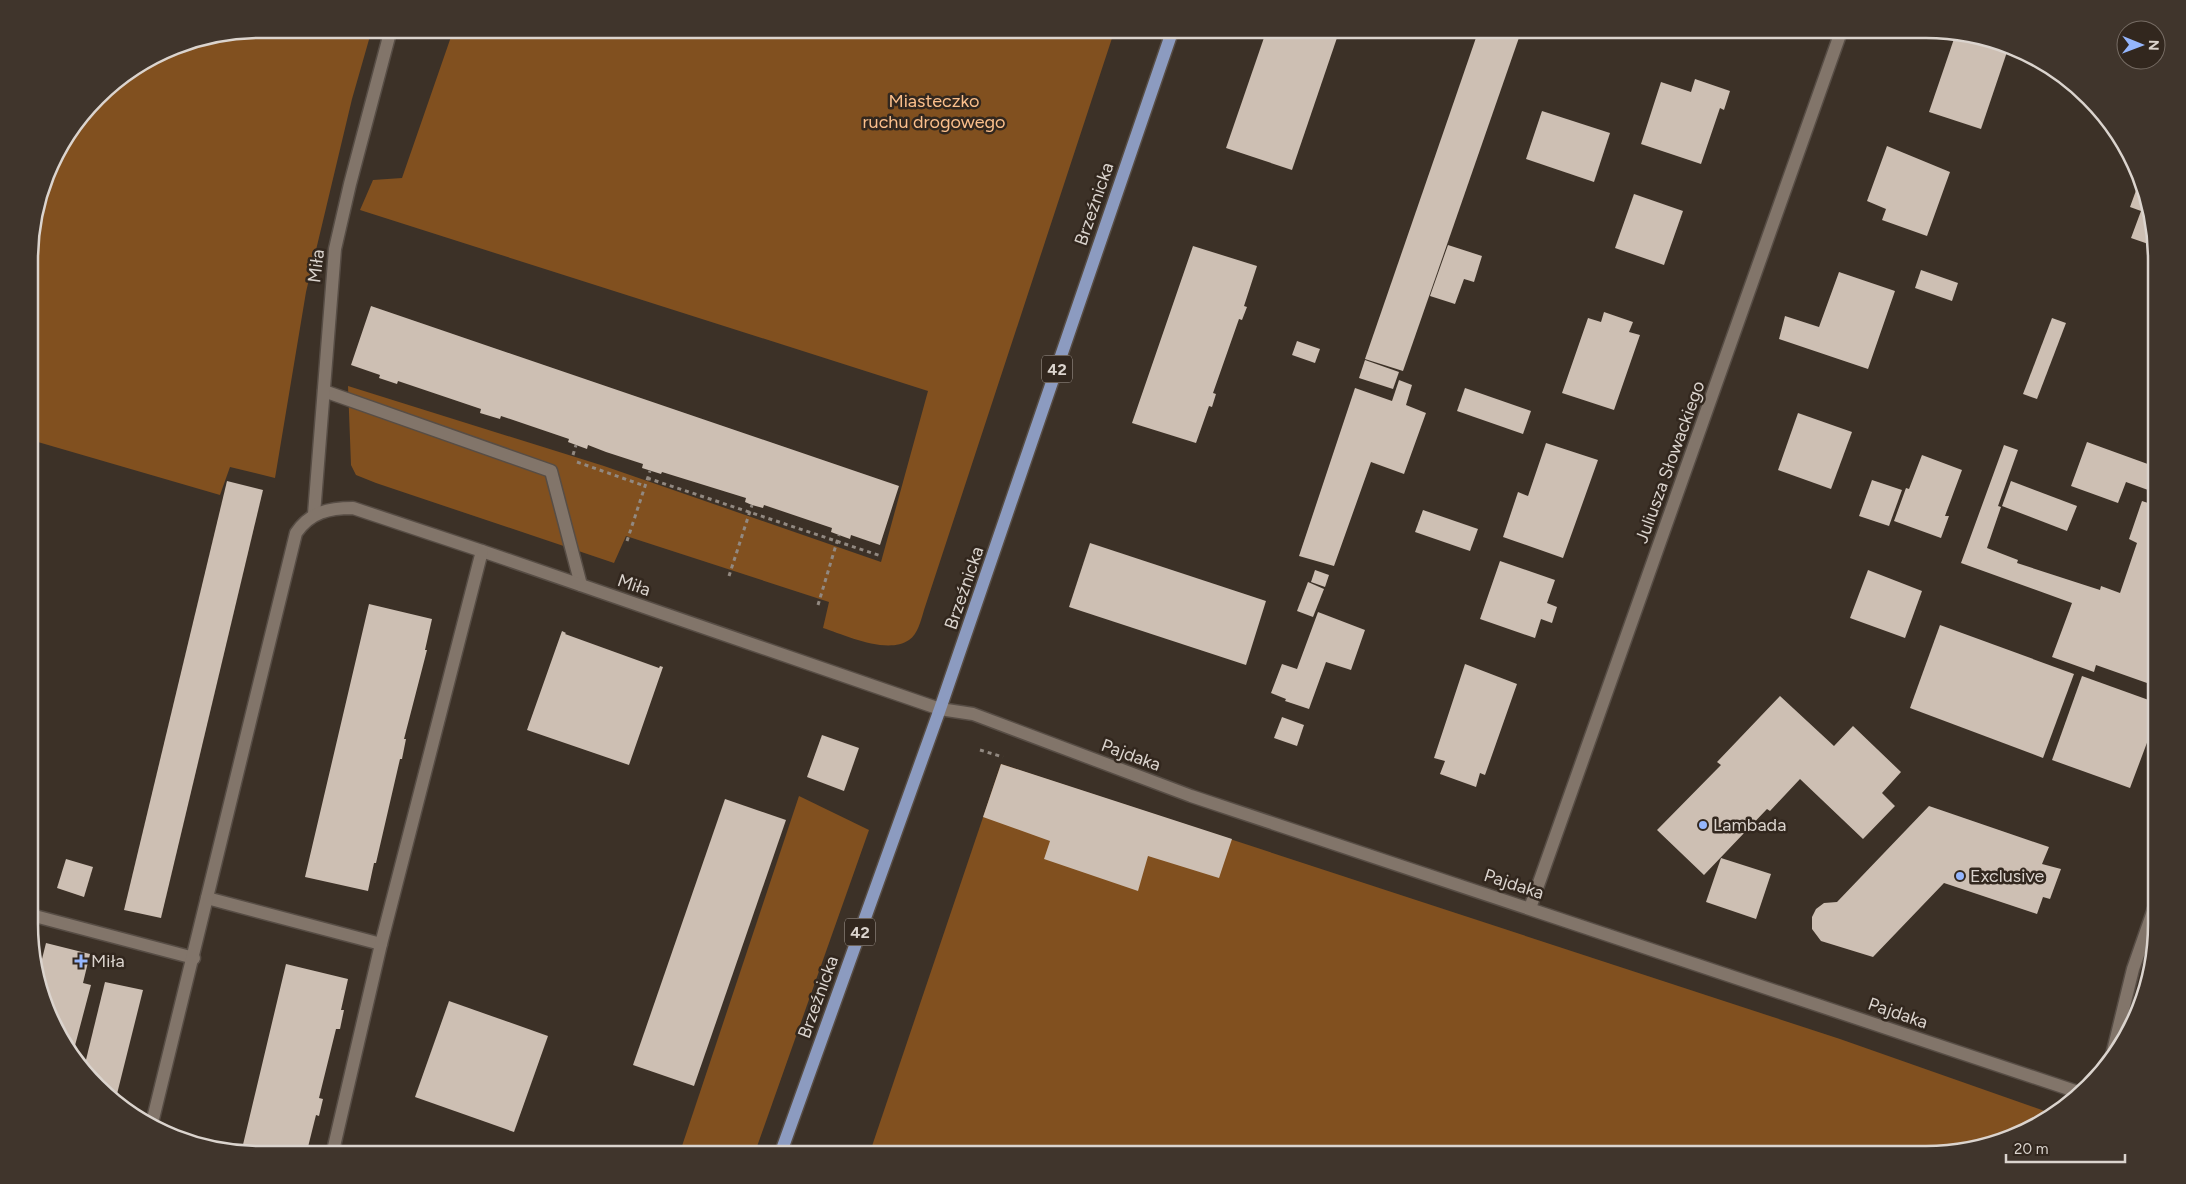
<svg xmlns="http://www.w3.org/2000/svg" width="2186" height="1184" viewBox="0 0 2186 1184" font-family="Figtree,sans-serif">
  <rect width="100%" height="100%" fill="#3c3127"/>
  <g fill="#81501f">
    <path d="M259,29H372L352,99L306,292L275,478L230,467L220,495L31,440V229L53,157L107,86L171,46Z"/>
    <path d="M448,29H1115L924,610C921,620 918,634 909,640C887,655 845,635 823,628L829,602L626,536L614,563L376,483L356,475L351,465L348,386L604,466L881,562L928,391L360,210L373,180L402,178L453,31Z"/>
    <path d="M1001,764L1840,1039L2056,1115L2001,1143L1941,1155H869Z"/>
    <path d="M799,796L869,830L754,1155H679Z"/>
  </g>
  <g fill="#cdbfb3">
    <path d="M1267,29H1340L1292,170L1226,148Z"/>
    <path d="M1479,29H1522L1403,371L1365,359Z"/>
    <path d="M1956,33L2008,49L1981,129L1929,112Z"/>
    <path d="M1695,79L1730,91L1724,110L1720,108L1701,164L1641,144L1661,82L1691,92Z"/>
    <path d="M1542,111L1610,133L1594,182L1526,159Z"/>
    <path d="M1887,146L1950,172L1927,236L1882,220L1886,209L1867,201Z"/>
    <path d="M2138,185L2146,188L2157,247L2131,238L2141,211L2130,207Z"/>
    <path d="M1634,194L1683,211L1664,265L1615,248Z"/>
    <path d="M1448,245L1482,256L1474,282L1464,279L1455,304L1430,296Z"/>
    <path d="M1193,246L1257,266L1244,306L1247,307L1242,320L1239,319L1213,393L1216,394L1212,407L1209,406L1196,443L1132,423Z"/>
    <path d="M1921,270L1958,283L1952,301L1915,288Z"/>
    <path d="M1839,272L1895,291L1868,369L1779,339L1785,316L1819,327Z"/>
    <path d="M371,306L899,486L880,545L851,535L850,539L839,535L831,532L832,528L764,505L763,508L752,505L745,502L746,498L662,472L661,474L642,468L643,464L606,452L588,445L587,449L576,445L568,442L569,439L501,416L500,419L480,413L481,409L398,381L397,384L379,378L380,375L351,365Z"/>
    <path d="M1604,312L1633,322L1629,332L1640,335L1614,410L1562,393L1588,318L1601,322Z"/>
    <path d="M2052,318L2066,323L2037,399L2023,394Z"/>
    <path d="M1297,341L1320,349L1315,363L1292,355Z"/>
    <path d="M1365,360L1399,372L1393,389L1359,378Z"/>
    <path d="M1399,380L1412,385L1406,405L1426,413L1404,474L1371,462L1334,566L1299,556L1355,388L1392,401Z"/>
    <path d="M1465,388L1531,411L1523,434L1457,411Z"/>
    <path d="M1798,413L1852,432L1831,489L1778,470Z"/>
    <path d="M2087,442L2156,467L2148,490L2126,482L2118,503L2071,486Z"/>
    <path d="M1546,443L1598,460L1563,558L1503,537L1518,492L1528,496Z"/>
    <path d="M2004,445L2018,450L1998,506L2001,507L1987,548L2018,560L2017,563L2100,590L2101,586L2120,593L2137,543L2129,539L2142,501L2157,506V671L2152,669L2147,683L2096,665L2094,672L2052,657L2072,603L1961,563Z"/>
    <path d="M1922,455L1962,470L1945,516H1949L1941,538L1894,521L1906,488L1909,489Z"/>
    <path d="M1872,480L1902,490L1889,526L1859,516Z"/>
    <path d="M227,481L263,490L161,918L124,910Z"/>
    <path d="M2011,481L2077,506L2067,531L2002,506Z"/>
    <path d="M1423,510L1478,529L1470,551L1415,532Z"/>
    <path d="M1090,543L1266,601L1246,665L1069,607Z"/>
    <path d="M1500,561L1555,580L1547,603L1557,607L1552,623L1541,619L1535,638L1480,619Z"/>
    <path d="M1315,570L1329,575L1325,587L1311,582Z"/>
    <path d="M1868,570L1922,591L1905,638L1850,618Z"/>
    <path d="M1308,582L1324,589L1313,617L1297,611Z"/>
    <path d="M369,604L432,619L425,650H427L404,739H406L402,759H400L376,863H374L368,891L305,877Z"/>
    <path d="M1318,612L1365,630L1351,670L1326,662L1309,709L1285,701L1286,699L1271,693L1282,664L1297,669Z"/>
    <path d="M1940,625L2074,674L2043,758L1910,708Z"/>
    <path d="M562,631L566,633L565,634L659,668L660,666L663,667L629,765L527,730Z"/>
    <path d="M1465,664L1517,684L1485,775L1480,773L1476,787L1440,774L1445,761L1434,758Z"/>
    <path d="M2082,676L2157,703V716L2130,788L2052,760Z"/>
    <path d="M1780,696L1834,746L1853,726L1901,772L1882,793L1895,806L1863,839L1800,779L1770,811L1767,809L1704,875L1657,830L1721,765L1717,762Z"/>
    <path d="M1282,717L1304,725L1297,746L1274,738Z"/>
    <path d="M822,735L859,748L844,791L807,777Z"/>
    <path d="M1001,764L1232,839L1219,878L1148,856L1138,891L1044,859L1050,841L983,817Z"/>
    <path d="M725,799L786,820L694,1086L633,1065Z"/>
    <path d="M1929,806L2049,847L2042,864L2061,869L2050,899L2043,897L2037,914L1944,883L1873,957L1821,941L1812,929V917L1816,909L1824,903L1837,902Z"/>
    <path d="M1721,858L1771,874L1756,919L1706,902Z"/>
    <path d="M66,859L93,867L84,897L57,888Z"/>
    <path d="M46,943L90,954L83,983L91,985L72,1057L67,1053L38,975Z"/>
    <path d="M286,964L348,979L341,1010H344L340,1029H336L319,1098L323,1099L319,1116L316,1115L306,1155H259L241,1153Z"/>
    <path d="M105,982L143,990L116,1098L84,1068Z"/>
    <path d="M449,1001L548,1036L514,1132L415,1097Z"/>
  </g>
  <g fill="none" stroke-linecap="round" stroke-linejoin="round">
    <defs>
      <path id="service" d="M31,915L194,958"/>
      <g id="minor">
        <path d="M324,391L551,471L581,585"/>
        <path d="M314,514L335,249L350,184L391,29"/>
        <path d="M207,898L381,944"/>
        <path d="M1530,908L1842,29"/>
        <path d="M2112,1055L2133,969L2157,900"/>
        <path d="M151,1127L296,533C310,512 329,508 353,508L482,551L940,709L973,714L1191,796L2078,1092"/>
        <path d="M332,1155L381,944L482,551"/>
      </g>
      <path id="primary" d="M780,1155L940,709L1173,29"/>
    </defs>
    <use href="#service" stroke="#574d45" stroke-width="15"/>
    <use href="#minor" stroke="#574d45" stroke-width="15"/>
    <use href="#primary" stroke="#574d45" stroke-width="15"/>
    <g stroke="#928981" stroke-width="3" stroke-dasharray="4 4" stroke-linecap="butt">
      <path d="M573,455L576,445"/>
      <path d="M577,462L645,486"/>
      <path d="M647,478L881,556"/>
      <path d="M627,541L650,471"/>
      <path d="M729,576L752,505"/>
      <path d="M818,605L839,535"/>
      <path d="M980,750L1003,757"/>
    </g>
    <use href="#service" stroke="#82756a" stroke-width="12"/>
    <use href="#minor" stroke="#82756a" stroke-width="12"/>
    <use href="#primary" stroke="#8c9bc0" stroke-width="12"/>
  </g>
  <g fill="#95b6fd" stroke="#32271e" stroke-width="2">
    <circle cx="1703" cy="825" r="5"/>
    <circle cx="1960" cy="876" r="5"/>
    <path d="M78.5 953.5h5v5h5v5h-5v5h-5v-5h-5v-5h5z"/>
  </g>
  <g text-anchor="middle" stroke-width="5" stroke-linejoin="round" paint-order="stroke">
    <g fill="#32271e" stroke="#a8a099" stroke-width="1">
      <rect x="1042" y="355.5" width="30" height="27" rx="4"/>
      <rect x="845" y="918.5" width="30" height="27" rx="4"/>
    </g>
    <g font-size="16" font-weight="bold" fill="#dbd4ce">
      <text x="1057" y="375">42</text>
      <text x="860" y="938">42</text>
    </g>
    <g font-size="18" fill="#fbbf8b" stroke="#32271e">
      <text x="934" y="107">Miasteczko<tspan x="934" dy="21">ruchu drogowego</tspan></text>
    </g>
    <g font-size="18" fill="#dbd4ce" stroke="#32271e">
      <text transform="translate(1094 204) rotate(-71)" y="6">Brzeźnicka</text>
      <text transform="translate(316 266) rotate(-83)" y="6">Miła</text>
      <text transform="translate(1670 462) rotate(-70)" y="6">Juliusza Słowackiego</text>
      <text transform="translate(634 585) rotate(19)" y="6">Miła</text>
      <text transform="translate(964 588) rotate(-71)" y="6">Brzeźnicka</text>
      <text transform="translate(1131 755) rotate(20)" y="6">Pajdaka</text>
      <text transform="translate(1514 884) rotate(18)" y="6">Pajdaka</text>
      <text transform="translate(818 997) rotate(-70)" y="6">Brzeźnicka</text>
      <text transform="translate(1898 1013) rotate(19)" y="6">Pajdaka</text>
    </g>
    <g font-size="18" fill="#dbd4ce" stroke="#32271e" text-anchor="start">
      <text x="1713" y="831">Lambada</text>
      <text x="1970" y="882">Exclusive</text>
      <text x="91" y="967">Miła</text>
    </g>
  </g>
  <path d="M0 0H2186V1184H0ZM260 38H1926A222 222 0 0 1 2148 260V924A222 222 0 0 1 1926 1146H260A222 222 0 0 1 38 924V260A222 222 0 0 1 260 38Z" fill="#40352c" fill-rule="evenodd"/>
  <path fill="none" stroke="#dbd4ce" stroke-width="2.5" d="M260 38H1926A222 222 0 0 1 2148 260V924A222 222 0 0 1 1926 1146H260A222 222 0 0 1 38 924V260A222 222 0 0 1 260 38Z"/>
  <g transform="translate(2141 45) rotate(91)"><circle r="24" fill="#32271e" stroke="#766c64"/>
  <path d="M0-4L9 19L0 12L-9 19Z" fill="#95b6fd"/>
  <text y="-8" font-size="14" font-weight="bold" text-anchor="middle" fill="#dbd4ce">N</text>
  </g>
  <path d="M2006 1154v8h119v-8" fill="none" stroke="#dbd4ce" stroke-width="2.5"/>
  <text x="2014" y="1154" font-size="15" fill="#dbd4ce" stroke="#32271e" stroke-width="4" paint-order="stroke">20 m</text>
</svg>
